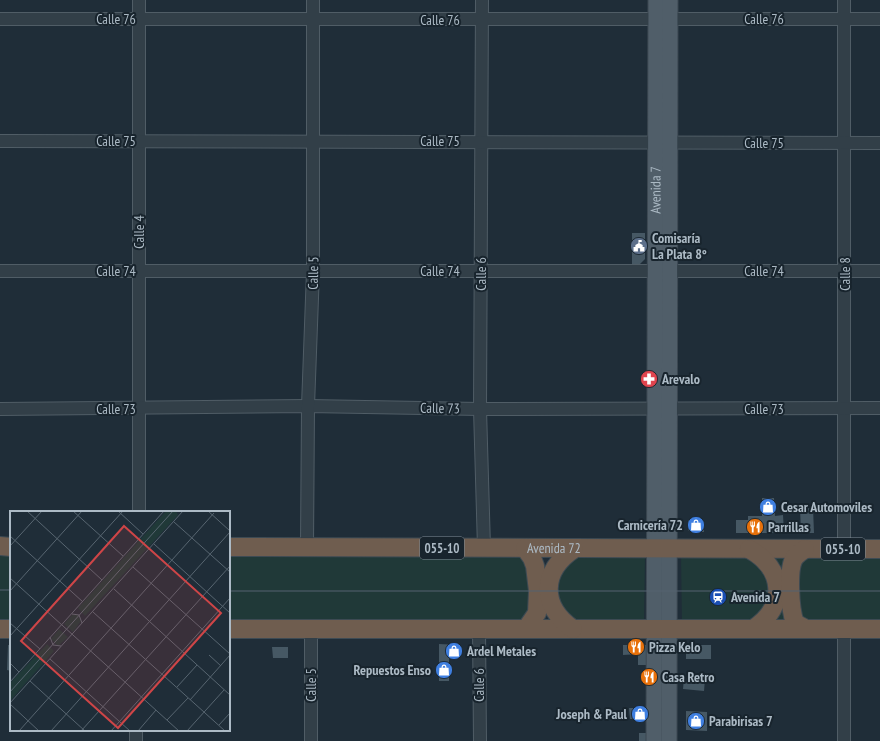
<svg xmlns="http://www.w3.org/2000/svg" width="880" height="741" viewBox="0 0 880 741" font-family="'PT Sans Narrow',sans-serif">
  <rect width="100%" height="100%" fill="#1f2d38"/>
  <g fill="#203938">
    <rect x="0" y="554" width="11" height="67"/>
    <path d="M229,554L523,555L529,559L533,611L524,621L229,622Z"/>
    <path d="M768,555L790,556V624H769Z"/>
    <path d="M579,556H645L644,624L576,622L556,606L559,568Z"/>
    <path d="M681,556L751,558L767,574L771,600L758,620L682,623Z"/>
    <path d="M803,556L880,557V625L798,621V560Z"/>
  </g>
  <g fill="#465864">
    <path d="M632,233H645V259L639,265H632Z"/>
    <path d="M762,498H774L775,516L783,515L784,533H736V520H748V516H762Z"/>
    <path d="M800,508H813L814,533H801Z"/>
    <path d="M688,520H703L704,532H691L688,530Z"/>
    <path d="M439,644L459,645V658H449V681H439Z"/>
    <path d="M8,645H11V671L7,670Z"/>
    <path d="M623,645H647L650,665H638V654L623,655Z"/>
    <path d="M691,645H711V659H686V649Z"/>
    <path d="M272,647H288V658H273Z"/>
    <path d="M684,678L705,679L704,691L683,689Z"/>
    <path d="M629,708H650L651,719H630Z"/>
    <path d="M686,711L707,712V731L686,730Z"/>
    <rect x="639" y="733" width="11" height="8"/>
  </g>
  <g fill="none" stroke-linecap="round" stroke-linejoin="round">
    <defs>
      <g id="minor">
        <path d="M139,0V512"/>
        <path d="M482,0L480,409L484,548"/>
        <path d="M844,0V549"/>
        <path d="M0,19H880"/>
        <path d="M0,141L880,143"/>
        <path d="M0,271H880"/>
        <path d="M0,409L308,406L480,409L880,408"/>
        <path d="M307,547L308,406L313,271V0"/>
        <path d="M479,629L480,741"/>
        <path d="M844,629V741"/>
        <path d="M136,741V730"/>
        <path d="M311,741V629"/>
      </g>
      <g id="major">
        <path id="s1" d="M654,741L656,0"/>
        <path d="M669,741L670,0"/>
      </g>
      <g id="highway">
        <path d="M0,546L11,547"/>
        <path id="s2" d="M229,547L880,549"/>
        <path d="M525,548L532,558L535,566L538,591L537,613L526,629"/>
        <path d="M749,549C784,568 788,606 753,629"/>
        <path d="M805,549C802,551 798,554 795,557C787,568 790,610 795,623L806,629"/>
        <path d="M0,629H11"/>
        <path d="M229,629H880"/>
        <path d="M573,629C540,606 541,571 574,549"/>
      </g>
    </defs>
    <use href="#minor" stroke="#505d66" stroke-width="14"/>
    <use href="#major" stroke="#3c4852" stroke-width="17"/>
    <use href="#highway" stroke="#3d4a53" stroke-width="20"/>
    <use href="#minor" stroke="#323f48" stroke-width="12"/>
    <use href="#major" stroke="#505e69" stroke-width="15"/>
    <use href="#highway" stroke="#6f5d4f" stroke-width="18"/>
    <g stroke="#546370" stroke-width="1">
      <path d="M0,590H11"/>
      <path d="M229,591H880"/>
    </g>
  </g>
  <defs>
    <symbol id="civic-disc" viewBox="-11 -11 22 22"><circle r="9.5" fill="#5c6f8a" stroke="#18242d"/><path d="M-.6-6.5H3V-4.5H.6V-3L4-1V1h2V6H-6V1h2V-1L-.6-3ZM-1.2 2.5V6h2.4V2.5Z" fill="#fff"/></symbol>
    <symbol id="pharmacy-disc" viewBox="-11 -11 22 22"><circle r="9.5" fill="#e0444e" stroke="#18242d"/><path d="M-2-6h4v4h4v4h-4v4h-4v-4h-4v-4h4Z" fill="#fff"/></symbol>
    <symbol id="shop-disc" viewBox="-11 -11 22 22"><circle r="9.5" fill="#3f7fe0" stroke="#18242d"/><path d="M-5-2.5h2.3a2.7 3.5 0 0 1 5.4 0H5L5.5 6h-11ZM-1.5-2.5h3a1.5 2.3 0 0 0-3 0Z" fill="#fff"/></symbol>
    <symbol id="restaurant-disc" viewBox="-11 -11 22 22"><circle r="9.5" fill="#e8710a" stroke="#18242d"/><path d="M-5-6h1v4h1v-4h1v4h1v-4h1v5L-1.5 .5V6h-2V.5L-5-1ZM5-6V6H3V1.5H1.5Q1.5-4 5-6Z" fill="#fff"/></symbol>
    <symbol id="station-disc" viewBox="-11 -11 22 22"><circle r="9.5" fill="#1a4fb4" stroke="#18242d"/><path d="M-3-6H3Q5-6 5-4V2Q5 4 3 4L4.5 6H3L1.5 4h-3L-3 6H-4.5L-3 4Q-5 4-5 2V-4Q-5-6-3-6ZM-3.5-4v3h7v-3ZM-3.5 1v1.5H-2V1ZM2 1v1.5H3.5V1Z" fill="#fff"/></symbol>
  </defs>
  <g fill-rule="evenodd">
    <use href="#civic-disc" x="629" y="236" width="20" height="20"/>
    <use href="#pharmacy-disc" x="639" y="369" width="20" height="20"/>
    <use href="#shop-disc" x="758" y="497" width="20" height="20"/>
    <use href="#shop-disc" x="686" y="515" width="20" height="20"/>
    <use href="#restaurant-disc" x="745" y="517" width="20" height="20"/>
    <use href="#station-disc" x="708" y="587" width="20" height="20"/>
    <use href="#restaurant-disc" x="626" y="637" width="20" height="20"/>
    <use href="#shop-disc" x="444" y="641" width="20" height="20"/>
    <use href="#shop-disc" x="434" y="660" width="20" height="20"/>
    <use href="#restaurant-disc" x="639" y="667" width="20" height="20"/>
    <use href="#shop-disc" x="630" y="704" width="20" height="20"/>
    <use href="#shop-disc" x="686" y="711" width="20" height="20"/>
  </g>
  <g text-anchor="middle" stroke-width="4" stroke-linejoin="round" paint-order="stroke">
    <g fill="#18242d" stroke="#808d97" stroke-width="1">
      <rect x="420" y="537" width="44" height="22" rx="3"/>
      <rect x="821" y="538" width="44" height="22" rx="3"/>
    </g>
    <g font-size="13" font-weight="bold" fill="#acbac5">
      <text x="442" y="553">055-10</text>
      <text x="843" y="554">055-10</text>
    </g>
    <g font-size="14" fill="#acbac5" stroke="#18242d">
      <text x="116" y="24">Calle 76</text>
      <text x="764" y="24">Calle 76</text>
      <text x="440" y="25">Calle 76</text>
      <text x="116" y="146">Calle 75</text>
      <text x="440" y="146">Calle 75</text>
      <text x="764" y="148">Calle 75</text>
      <text dy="5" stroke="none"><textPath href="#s1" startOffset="551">Avenida 7</textPath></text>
      <text transform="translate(139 232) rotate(-90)" y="5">Calle 4</text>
      <text x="116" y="276">Calle 74</text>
      <text x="440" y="276">Calle 74</text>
      <text x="764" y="276">Calle 74</text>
      <text transform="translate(313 273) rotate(-89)" y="5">Calle 5</text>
      <text transform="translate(481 274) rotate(-90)" y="5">Calle 6</text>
      <text transform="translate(845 274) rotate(-90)" y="5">Calle 8</text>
      <text transform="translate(440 408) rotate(1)" y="5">Calle 73</text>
      <text x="116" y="414">Calle 73</text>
      <text x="764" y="414">Calle 73</text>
      <text dy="5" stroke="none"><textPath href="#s2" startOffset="325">Avenida 72</textPath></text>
      <text transform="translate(311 685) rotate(-90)" y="5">Calle 5</text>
      <text transform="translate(479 685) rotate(-90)" y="5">Calle 6</text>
    </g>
    <g font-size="14" font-weight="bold" fill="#acbac5" stroke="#18242d" text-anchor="start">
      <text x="652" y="243">Comisaría<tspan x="652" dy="16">La Plata 8°</tspan></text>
      <text x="662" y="384">Arevalo</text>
      <text x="781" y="512">Cesar Automoviles</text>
      <text x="683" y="530" text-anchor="end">Carnicería 72</text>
      <text x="768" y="532">Parrillas</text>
      <text x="731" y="602">Avenida 7</text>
      <text x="649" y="652">Pizza Kelo</text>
      <text x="467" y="656">Ardel Metales</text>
      <text x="431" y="675" text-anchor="end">Repuestos Enso</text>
      <text x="662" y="682">Casa Retro</text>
      <text x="627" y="719" text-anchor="end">Joseph &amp; Paul</text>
      <text x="709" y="726">Parabirisas 7</text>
    </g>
  </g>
  <g transform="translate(10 511)">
    <rect width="220" height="220" fill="#1f2d38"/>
    <path d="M156,0H166L168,4L75,105L68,97ZM67,103L71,110L63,121L54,113L62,104ZM49,118L58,126L48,135L41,128ZM37,133L44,140L0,190V172Z" fill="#203938"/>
    <path fill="none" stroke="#576570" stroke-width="1" d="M17,0L92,69M63,0L113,45M108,0L133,23M198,0L220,20M164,11L220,61M0,25L73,91M144,33L220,102M0,35L32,0M123,56L220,143M0,67L169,220M104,78L220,184M0,80L72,0M83,101L215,220M62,103L69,104L72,112M0,112L30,138M0,125L113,0M40,126L43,134L51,135M199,144L211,155M40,148L120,220M0,152L9,161M20,170L75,220M0,171L154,0M167,176L187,154M0,181L163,0M180,189L220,144M0,192L173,0M0,193L29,220M157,209L178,187M209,214L220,202M9,220L204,2M41,220L220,21M71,220L220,55M101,220L220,87M128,220L146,199M177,220L214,179"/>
    <path fill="#ce4547" fill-opacity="0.15" stroke="#ce4547" stroke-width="2" d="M114,15L211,102L108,217L11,130Z"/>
    <rect width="220" height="220" fill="none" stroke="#acbac5" stroke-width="2"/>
  </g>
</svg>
